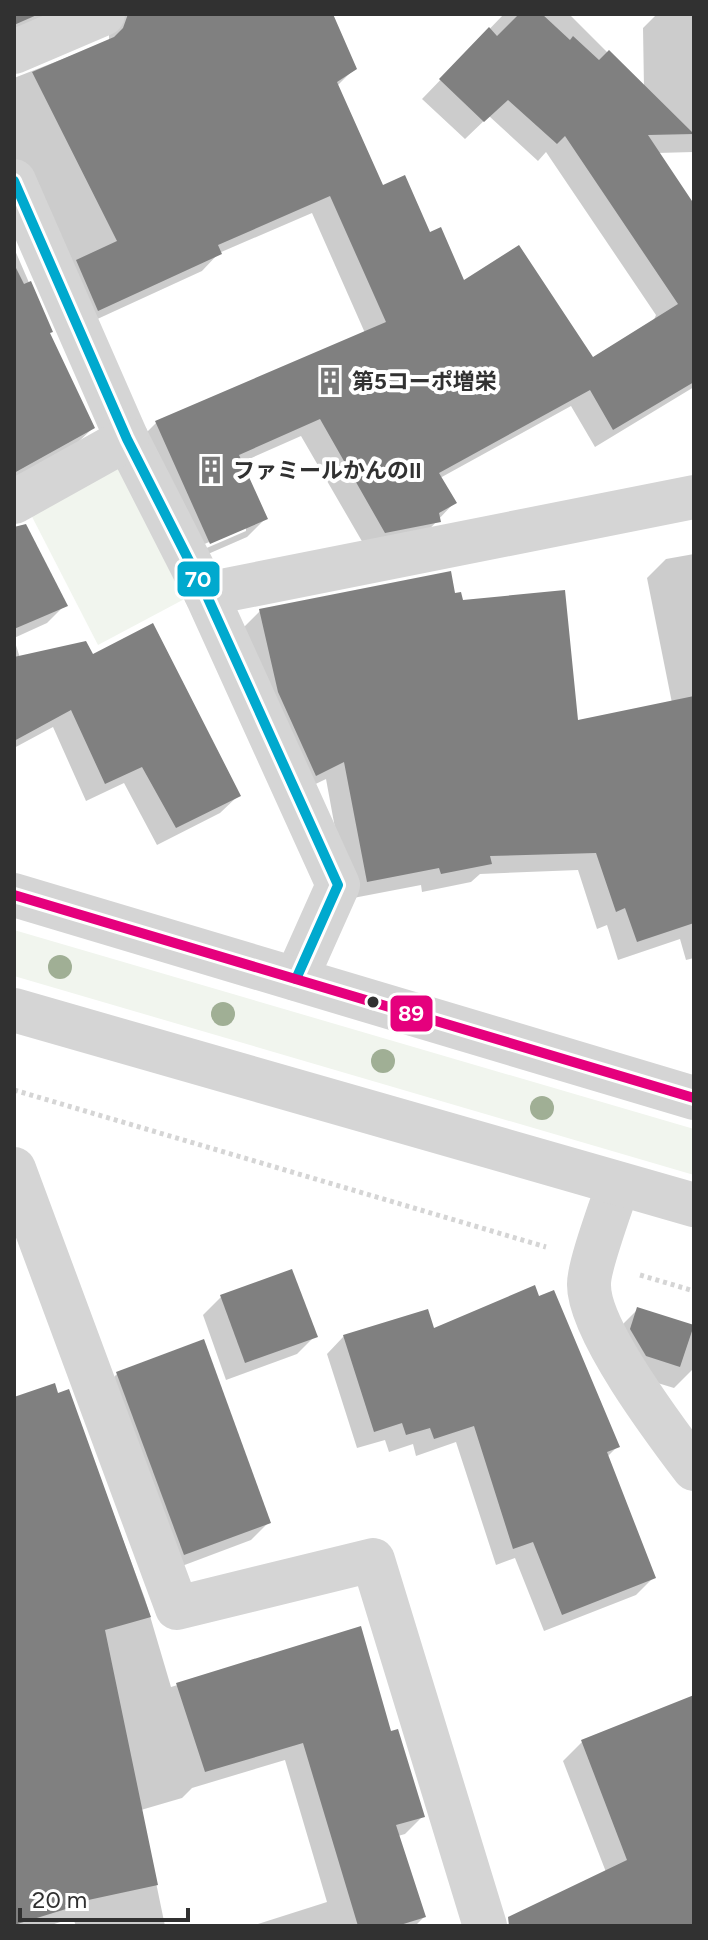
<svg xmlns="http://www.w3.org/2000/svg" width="708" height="1940" viewBox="0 0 708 1940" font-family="Figtree,'Noto Sans JP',sans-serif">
  <rect width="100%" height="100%" fill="#fff"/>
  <g fill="#f1f5ee">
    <path d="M122,460L192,595L98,645L27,507Z"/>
    <path d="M14,930L694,1129V1175L14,976Z"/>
  </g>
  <g fill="#0003" fill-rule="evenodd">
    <path d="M14,14H60L14,34Z"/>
    <path d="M102,14H331L355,68L337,86L382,187L429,234L463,283L593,359L653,322L656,315L546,152L538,161L489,116L465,139L422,99L504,14H569L644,89L643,28L657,14H694V152L657,153L694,208V387L595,447L571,406L440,478L454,503L420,539L367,550L301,436L240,463L265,519L247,537L192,561L138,441L156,423L365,333L312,213L219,253L202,271L80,327L14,183V78L109,41V24ZM246,526V531L202,550L200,546Z"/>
    <path d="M14,248L50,331L48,334L93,428L74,446L14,479Z"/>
    <path d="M14,529L65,605L47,623L14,638Z"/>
    <path d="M694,554V958L686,960L680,939L618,960L607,925L597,929L578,870L480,874L471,882L422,892L421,885L348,899L326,779L297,793L241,630L260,611L454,596L577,722L672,703L647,578L666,559Z"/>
    <path d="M14,639L20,658L92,656L239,795L220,813L157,845L124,783L86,801L53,727L14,748Z"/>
    <path d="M291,1271L315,1336L297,1354L226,1380L203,1315L221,1297Z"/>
    <path d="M637,1310L694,1327L692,1370L674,1388L628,1374L619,1328Z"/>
    <path d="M432,1331L618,1446L607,1457L654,1577L636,1595L544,1631L515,1558L496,1565L456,1442L416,1456L413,1444L389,1452L385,1440L357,1448L327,1354L344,1336Z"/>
    <path d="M117,1374L269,1522L251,1540L166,1572L99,1392Z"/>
    <path d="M68,1392L145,1599L171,1687L359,1629L389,1733L423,1816L405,1834L398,1836L424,1917L415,1926H252L327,1902L285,1760L192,1788L182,1798L141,1810L165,1926H76L73,1918L48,1926H14V1399Z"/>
    <path d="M694,1697V1926H508L521,1913L606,1872L563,1761L582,1742Z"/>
  </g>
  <g fill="#808080">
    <path d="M14,14H39L14,25Z"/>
    <path d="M128,14H333L357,69L337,82L383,185L405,175L430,232L441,227L464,280L519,245L593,357L678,304L565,136L557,144L508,100L484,122L439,79L489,27L497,36L519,14H542L570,40L573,36L599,60L609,50L694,134L648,135L694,204V382L613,430L590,390L439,473L457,503L439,513L441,522L385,533L320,419L239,455L268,519L210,544L155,421L386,322L330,196L218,245L222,254L98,311L76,260L117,241L32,72L114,37L123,28Z"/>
    <path d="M14,264L24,284L31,281L53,332L50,333L95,428L14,473Z"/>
    <path d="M26,524L68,606L14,629V527Z"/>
    <path d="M451,571L455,593L461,592L463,600L565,590L578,720L694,696V923L637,942L625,908L616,912L596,853L490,856L492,864L441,874L439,868L367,882L344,762L316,776L278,692L259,609Z"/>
    <path d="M153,623L241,796L176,828L142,767L105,784L71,710L14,741V657L86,641L93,654Z"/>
    <path d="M292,1269L318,1337L245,1363L220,1295Z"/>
    <path d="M535,1285L539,1296L554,1290L620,1447L607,1452L656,1578L562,1615L533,1542L513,1549L474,1426L434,1439L430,1428L406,1435L402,1423L374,1432L343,1335L428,1309L434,1328Z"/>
    <path d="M637,1307L694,1325L680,1367L646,1356L630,1329Z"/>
    <path d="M204,1339L271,1523L184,1555L116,1372Z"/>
    <path d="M55,1383L58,1393L69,1389L151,1617L105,1630L158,1885L65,1905L66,1909L14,1925V1397Z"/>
    <path d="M361,1626L391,1731L398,1729L425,1817L396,1825L426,1917L397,1926H358L303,1743L205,1772L176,1683Z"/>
    <path d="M694,1695V1926H509L508,1917L627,1860L581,1740Z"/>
  </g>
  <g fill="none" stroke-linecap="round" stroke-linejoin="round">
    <g stroke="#d5d5d5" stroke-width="5" stroke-dasharray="4 4" stroke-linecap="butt">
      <path d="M14,1090L546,1247"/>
      <path d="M640,1275L694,1291"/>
    </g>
    <g stroke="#d5d5d5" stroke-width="44">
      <path d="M14,52L103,14"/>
      <path d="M14,181L127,439L206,594L338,885L296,979"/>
      <path d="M14,502L127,439"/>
      <path d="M206,594L694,497"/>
      <path d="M14,1169L177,1608L373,1560L485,1926"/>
      <path d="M618,1185C611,1207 589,1265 589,1284C588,1329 666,1432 694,1469"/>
    </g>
    <g stroke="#d5d5d5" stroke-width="44">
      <path d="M14,895L694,1098"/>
      <path d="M14,1010L694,1205"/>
    </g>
    <defs>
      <path id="bus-1" d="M14,181L127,439L206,594L338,885L296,979"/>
      <path id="bus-2" d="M14,895L694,1098"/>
    </defs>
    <use href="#bus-1" stroke="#fff" stroke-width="16"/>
    <use href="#bus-2" stroke="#fff" stroke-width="16"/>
    <use href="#bus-1" stroke="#00a9ce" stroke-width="10"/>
    <use href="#bus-2" stroke="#e5007d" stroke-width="10"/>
  </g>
  <g fill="#a0af95">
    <circle cx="60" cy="967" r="12"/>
    <circle cx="223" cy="1014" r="12"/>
    <circle cx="383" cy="1061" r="12"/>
    <circle cx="542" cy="1108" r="12"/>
  </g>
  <defs>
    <symbol id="building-bare" viewBox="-9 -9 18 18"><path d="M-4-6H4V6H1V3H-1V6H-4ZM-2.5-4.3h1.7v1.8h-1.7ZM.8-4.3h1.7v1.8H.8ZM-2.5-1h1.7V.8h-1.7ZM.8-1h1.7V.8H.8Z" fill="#797979" stroke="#fff" stroke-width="2.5" paint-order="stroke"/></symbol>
  </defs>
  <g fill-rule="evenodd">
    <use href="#building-bare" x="310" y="361" width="40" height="40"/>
    <use href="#building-bare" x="191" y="450" width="40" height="40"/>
  </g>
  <circle fill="#313131" stroke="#fff" stroke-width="3" cx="373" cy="1002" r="7"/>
  <g text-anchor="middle" stroke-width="8" stroke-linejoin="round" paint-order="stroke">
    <g font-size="22" font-weight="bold" fill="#313131" stroke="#fff" text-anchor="start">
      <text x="352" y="389">第5コーポ増栄</text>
      <text x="233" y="478">ファミールかんのII</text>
    </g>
  </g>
  <g stroke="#fff" stroke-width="3">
    <rect x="176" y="560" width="45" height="38" rx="8" fill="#00a9ce"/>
    <rect x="389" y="994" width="45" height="39" rx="8" fill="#e5007d"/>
  </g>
  <g font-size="22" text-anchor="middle" font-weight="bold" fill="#fff">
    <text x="198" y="587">70</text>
    <text x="411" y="1021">89</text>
  </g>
  <rect width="708" height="1940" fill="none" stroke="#313131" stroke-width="32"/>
  <path d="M20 1908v12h168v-12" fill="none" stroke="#313131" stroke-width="4"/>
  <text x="32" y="1908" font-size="24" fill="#313131" stroke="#ffffff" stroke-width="6" paint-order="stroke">20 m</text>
</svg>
